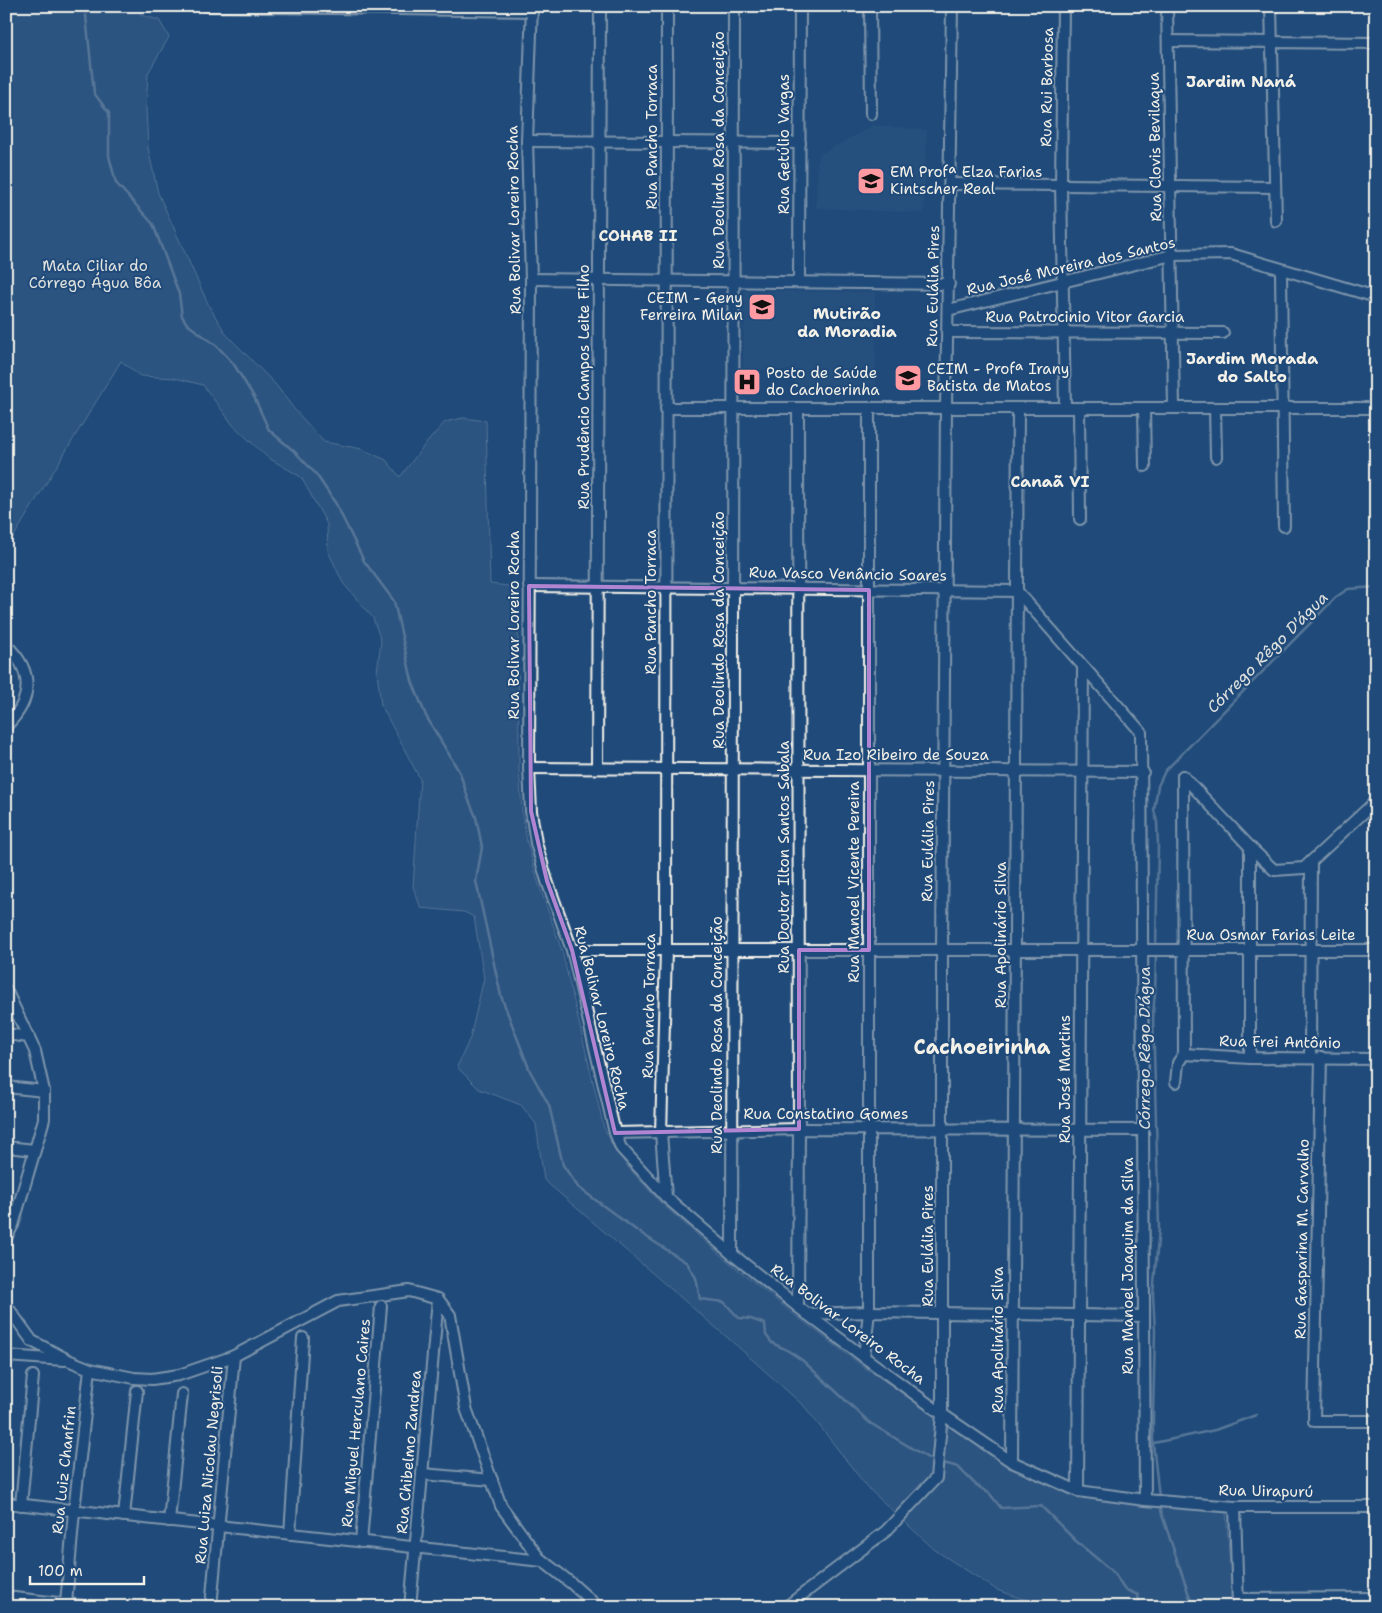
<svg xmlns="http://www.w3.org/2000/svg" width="1382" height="1613" viewBox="0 0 1382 1613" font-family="'Shantell Sans',sans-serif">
  <rect width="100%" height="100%" fill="#1f4a7a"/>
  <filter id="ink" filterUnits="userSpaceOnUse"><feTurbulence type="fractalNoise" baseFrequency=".02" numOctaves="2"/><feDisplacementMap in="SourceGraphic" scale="10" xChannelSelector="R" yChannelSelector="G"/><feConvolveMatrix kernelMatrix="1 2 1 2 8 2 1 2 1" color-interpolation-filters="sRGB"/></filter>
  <g filter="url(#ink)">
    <g fill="#2d5581">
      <path d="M874,125L927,130L924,213L816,208L818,155Z"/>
      <path d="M744,291L875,292L876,391L795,392V370H743Z"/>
    </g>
    <path fill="#3a5f88" stroke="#97a8b8" d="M6,6H139L141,15L159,20L169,37L148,73L146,108L148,148L158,193L209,306L226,334L276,385L294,409L324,442L362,449L386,460L400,477L423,447L445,422L463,418L486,421L490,584L518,587L519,767L522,811L527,842L538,882L562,951L604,1128L614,1148L628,1167L659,1201L725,1259L796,1316L864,1367L1012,1467L1078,1495L1226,1511L1233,1607H1046L997,1590L935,1550L867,1487L805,1407L736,1345L544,1180L536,1124L521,1105L479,1089L457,1067L470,1038L484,978L474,917L464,912L421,908L413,887L420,779L381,705L377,672L381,641L373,618L343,583L328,551L327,524L301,477L267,457L233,425L203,385L175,378L140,376L121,361L6,549Z"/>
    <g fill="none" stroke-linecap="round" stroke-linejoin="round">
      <g stroke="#9cacbb" stroke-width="2.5">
        <path d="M85,6L94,93L109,113V156L116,183L153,224L179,294L182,316L187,324L217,346L233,363L254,397L269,430L295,452L316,474L336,504L364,561L394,601L412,681L426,716L460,773L468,798L476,817L482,847L476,881L501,996L530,1071L549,1105L563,1165L578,1187L636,1230L687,1263L696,1278L700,1299L724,1302L739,1318L751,1319L765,1324L766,1335L772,1343L787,1350L802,1360L870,1423L928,1458L935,1460"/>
        <path d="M1156,948L1158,846L1157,822L1154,810L1158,786L1165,771L1336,597L1348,589L1376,587"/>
        <path d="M1156,954L1155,993L1153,1014L1159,1228L1153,1295L1155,1331L1153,1417V1443L1159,1497"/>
        <path d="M1154,1443L1215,1430L1256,1415"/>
        <path d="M940,1462L958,1467L976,1485L990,1494L1001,1508L1041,1506L1076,1541L1114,1573L1124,1589L1138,1595L1140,1607"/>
        <path d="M1160,1503L1162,1515L1193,1607"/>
      </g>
      <defs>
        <g id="minor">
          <path d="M207,6L532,11"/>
          <path d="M532,6L527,141L531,279L529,768L531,811L536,843L547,881L572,950L615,1133L621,1148L666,1197L732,1254L807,1314L864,1357L942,1414L1012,1462L1078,1491L1145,1500L1235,1507H1376"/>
          <path d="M870,6L871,114"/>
          <path d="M1063,6L1061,185L1065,408"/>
          <path d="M1167,6L1174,408"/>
          <path d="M1271,6L1276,221"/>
          <path d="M1168,41L1376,43"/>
          <path d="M527,141L800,143"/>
          <path d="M950,184L1275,187"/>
          <path d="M1281,270L1284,526"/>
          <path d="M531,279L949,284"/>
          <path d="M799,282L800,6"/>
          <path d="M948,310L1172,255L1231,254L1376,297"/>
          <path d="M948,332L1223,333"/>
          <path d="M666,408H1376"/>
          <path d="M1079,408L1080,519"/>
          <path d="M1144,408L1145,466"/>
          <path d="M1215,408L1216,457"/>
          <path d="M529,586L1017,591L1141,732L1145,1500"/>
          <path d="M6,645C34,671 33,700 6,726"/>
          <path d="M529,768L1143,772"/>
          <path d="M597,768L600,6"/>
          <path d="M1183,776L1184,1054"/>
          <path d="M1183,776L1250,847L1274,870L1304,868L1376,801"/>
          <path d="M1250,847V1058"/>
          <path d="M572,950H1376"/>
          <path d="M6,990L35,1051L44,1091V1119L13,1225L6,1238"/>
          <path d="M6,1034L29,1037"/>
          <path d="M1184,1054L1250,1058L1376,1059"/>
          <path d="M1310,1057L1311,862"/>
          <path d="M1321,1057L1314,1421H1376"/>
          <path d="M1176,1082L1178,1063L1184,1054"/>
          <path d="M6,1087L44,1091"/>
          <path d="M615,1133L799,1129L1143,1130"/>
          <path d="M6,1147L35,1150"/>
          <path d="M666,1197L661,1133L666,950L667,6"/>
          <path d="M732,1254L734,6"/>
          <path d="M6,1305L32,1341L68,1360L90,1369L134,1378L152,1379L179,1375L234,1356L338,1301L409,1291L438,1299L450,1315L466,1408L501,1506L539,1558L571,1583L598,1607"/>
          <path d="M798,1307L799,1129L798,408"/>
          <path d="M807,1314L869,1312L1143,1316"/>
          <path d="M6,1356L64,1360"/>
          <path d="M864,1357L869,1312V408"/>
          <path d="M1012,1462L1018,408"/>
          <path d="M422,1474L492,1480"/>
          <path d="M1078,1491L1083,668"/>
          <path d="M6,1503L542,1561"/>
          <path d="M21,1505L33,1376"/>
          <path d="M1235,1507L1238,1607"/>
          <path d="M124,1516L137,1391"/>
          <path d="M169,1521L182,1394"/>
          <path d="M290,1534L303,1338"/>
          <path d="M361,1542L381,1306"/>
          <path d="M6,1597L93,1607"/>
          <path d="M1238,1599L1376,1598"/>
          <path d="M66,1604L74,1511L90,1369"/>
          <path d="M211,1607L234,1356"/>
          <path d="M410,1607L438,1299"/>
          <path d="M786,1607L886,1531L936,1478L942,1414V950L946,408L952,6"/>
        </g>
      </defs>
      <use href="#minor" stroke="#f4f1e8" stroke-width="14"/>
      <use href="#minor" stroke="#1f4a7a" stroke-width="10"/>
    </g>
  </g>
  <path d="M0 0H1382V1613H0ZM529,586L869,590V950H799V1129L615,1133L572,950L547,881L531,811Z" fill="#1f4a7a" fill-opacity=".55" fill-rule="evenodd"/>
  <path fill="none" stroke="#b185d1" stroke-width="4" stroke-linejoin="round" d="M529,586L869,590V950H799V1129L615,1133L572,950L547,881L531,811Z"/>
  <defs>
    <symbol id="school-square" viewBox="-11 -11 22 22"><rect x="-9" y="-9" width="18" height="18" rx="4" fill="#ff9aa2" stroke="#1f4a7a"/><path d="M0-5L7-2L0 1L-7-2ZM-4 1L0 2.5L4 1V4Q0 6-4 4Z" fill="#111"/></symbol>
    <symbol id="hospital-square" viewBox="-11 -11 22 22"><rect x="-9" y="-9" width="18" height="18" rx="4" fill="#ff9aa2" stroke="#1f4a7a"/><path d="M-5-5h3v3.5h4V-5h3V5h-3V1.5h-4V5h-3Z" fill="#111"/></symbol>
  </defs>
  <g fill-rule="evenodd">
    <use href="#school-square" x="855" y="165" width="32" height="32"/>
    <use href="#school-square" x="746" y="291" width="32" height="32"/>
    <use href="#school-square" x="892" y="362" width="32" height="32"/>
    <use href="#hospital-square" x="731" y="366" width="32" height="32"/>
  </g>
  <g text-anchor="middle" stroke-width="4" stroke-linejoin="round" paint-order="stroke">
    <g font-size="15" fill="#f4f1e8" stroke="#1f4a7a">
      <text transform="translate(1047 87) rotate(-89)" y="5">Rua Rui Barbosa</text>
      <text transform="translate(652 137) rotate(-90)" y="5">Rua Pancho Torraca</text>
      <text transform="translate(784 144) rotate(-90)" y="5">Rua Getúlio Vargas</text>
      <text transform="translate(1155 147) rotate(-91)" y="5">Rua Clovis Bevilaqua</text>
      <text transform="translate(719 150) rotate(-90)" y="5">Rua Deolindo Rosa da Conceição</text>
      <text transform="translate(514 220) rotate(-91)" y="5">Rua Bolivar Loreiro Rocha</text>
      <text transform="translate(1071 266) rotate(-13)" y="5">Rua José Moreira dos Santos</text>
      <text transform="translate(933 286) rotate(-89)" y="5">Rua Eulália Pires</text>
      <text x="1085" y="322">Rua Patrocinio Vitor Garcia</text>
      <text transform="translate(584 387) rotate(-90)" y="5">Rua Prudêncio Campos Leite Filho</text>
      <text transform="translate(848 574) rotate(1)" y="5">Rua Vasco Venâncio Soares</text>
      <text transform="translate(651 602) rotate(-90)" y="5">Rua Pancho Torraca</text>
      <text transform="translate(514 625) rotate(-90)" y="5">Rua Bolivar Loreiro Rocha</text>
      <text transform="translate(719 630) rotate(-90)" y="5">Rua Deolindo Rosa da Conceição</text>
      <text x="896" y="760">Rua Izo Ribeiro de Souza</text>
      <text transform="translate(928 841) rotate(-89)" y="5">Rua Eulália Pires</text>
      <text transform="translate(784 857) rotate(-90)" y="5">Rua Doutor Ilton Santos Sabala</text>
      <text transform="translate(854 882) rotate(-90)" y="5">Rua Manoel Vicente Pereira</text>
      <text transform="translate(1001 935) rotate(-90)" y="5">Rua Apolinário Silva</text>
      <text x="1271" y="940">Rua Osmar Farias Leite</text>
      <text transform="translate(649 1006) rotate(-89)" y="5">Rua Pancho Torraca</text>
      <text transform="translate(602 1018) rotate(76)" y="5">Rua Bolivar Loreiro Rocha</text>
      <text transform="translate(717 1035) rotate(-90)" y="5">Rua Deolindo Rosa da Conceição</text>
      <text transform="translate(1280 1042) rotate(1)" y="5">Rua Frei Antônio</text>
      <text transform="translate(1065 1079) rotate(-90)" y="5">Rua José Martins</text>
      <text x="826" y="1119">Rua Constatino Gomes</text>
      <text transform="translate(1302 1239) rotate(-89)" y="5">Rua Gasparina M. Carvalho</text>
      <text transform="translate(928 1246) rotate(-90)" y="5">Rua Eulália Pires</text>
      <text transform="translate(1128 1266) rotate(-90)" y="5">Rua Manoel Joaquim da Silva</text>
      <text transform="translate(848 1324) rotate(37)" y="5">Rua Bolivar Loreiro Rocha</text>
      <text transform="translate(998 1340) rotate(-90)" y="5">Rua Apolinário Silva</text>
      <text transform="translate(356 1423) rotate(-85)" y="5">Rua Miguel Herculano Caires</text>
      <text transform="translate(409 1452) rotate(-85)" y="5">Rua Chibelmo Zandrea</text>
      <text transform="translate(209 1465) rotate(-85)" y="5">Rua Luiza Nicolau Negrisoli</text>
      <text transform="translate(64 1470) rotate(-84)" y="5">Rua Luiz Chanfrin</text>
      <text transform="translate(1266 1491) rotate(1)" y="5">Rua Uirapurú</text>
    </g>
    <g font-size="15" fill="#f4f1e8" stroke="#1f4a7a" text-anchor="start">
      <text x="890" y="177">EM Profª Elza Farias<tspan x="890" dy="17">Kintscher Real</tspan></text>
      <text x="743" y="303" text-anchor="end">CEIM - Geny<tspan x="743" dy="17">Ferreira Milan</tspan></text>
      <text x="927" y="374">CEIM - Profª Irany<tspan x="927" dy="17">Batista de Matos</tspan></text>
      <text x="766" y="378">Posto de Saúde<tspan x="766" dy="17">do Cachoerinha</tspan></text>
    </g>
    <g font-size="15" fill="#e1e2de" stroke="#1f4a7a">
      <text x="95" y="271">Mata Ciliar do<tspan x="95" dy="17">Córrego Água Bôa</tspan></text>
    </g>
    <g font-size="16" font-weight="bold" fill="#f4f1e8" stroke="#1f4a7a">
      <text x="1241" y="87">Jardim Naná</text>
      <text x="638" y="241">COHAB II</text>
      <text x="847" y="319">Mutirão<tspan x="847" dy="18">da Moradia</tspan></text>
      <text x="1252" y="364">Jardim Morada<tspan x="1252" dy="18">do Salto</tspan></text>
      <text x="1050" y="487">Canaã VI</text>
    </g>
    <g font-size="16" font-style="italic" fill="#dee0dd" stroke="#1f4a7a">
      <text transform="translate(1267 652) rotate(-45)" y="6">Córrego Rêgo D'água</text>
      <text transform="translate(1144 1048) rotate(-90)" y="6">Córrego Rêgo D'água</text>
    </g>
    <g font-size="20" font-weight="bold" fill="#f4f1e8" stroke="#1f4a7a">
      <text x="982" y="1054">Cachoeirinha</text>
    </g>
  </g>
  <rect width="1382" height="1613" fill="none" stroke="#1f4a7a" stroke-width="25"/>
  <rect x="12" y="12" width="1357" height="1588" fill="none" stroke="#f4f1e8" stroke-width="2" filter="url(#ink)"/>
  <path d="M30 1576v8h114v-8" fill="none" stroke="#f4f1e8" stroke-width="2.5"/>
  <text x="38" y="1576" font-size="15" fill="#f4f1e8" stroke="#1f4a7a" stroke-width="4" paint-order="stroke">100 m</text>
</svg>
